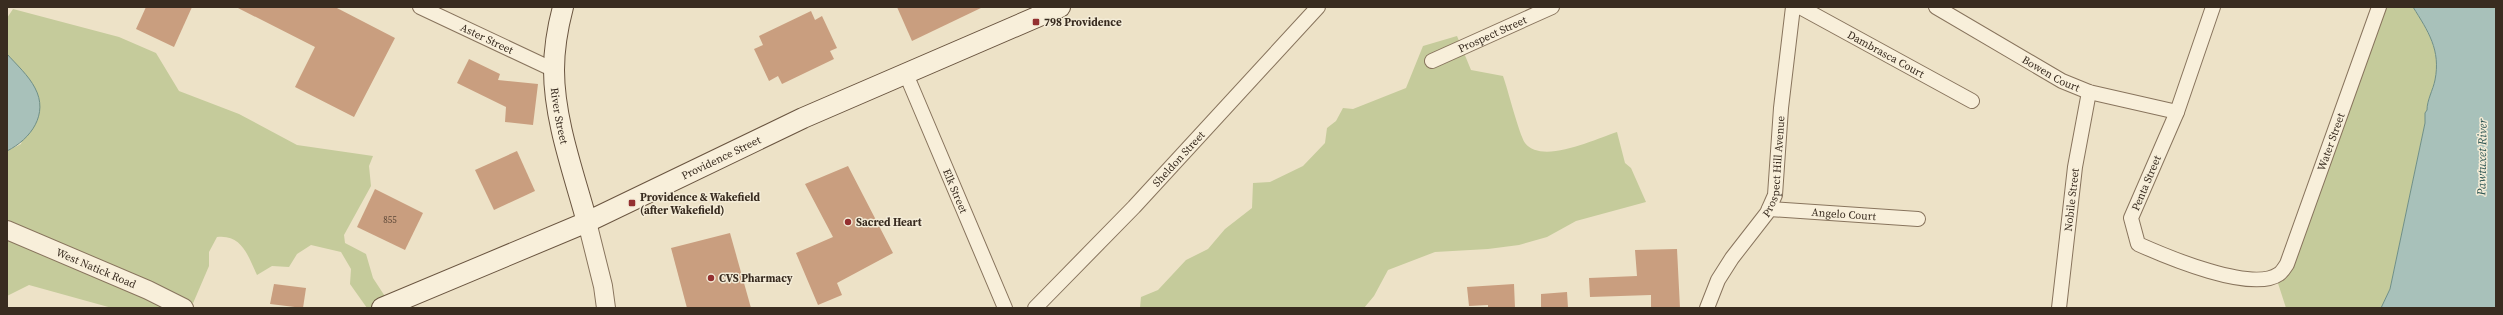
<svg xmlns="http://www.w3.org/2000/svg" width="2503" height="315" viewBox="0 0 2503 315" font-family="'Source Serif 4',serif">
  <rect width="100%" height="100%" fill="#ede2c7"/>
  <g fill="#c5cb9b">
    <path d="M2378,7H2413C2428,31 2441,51 2435,80C2433,90 2427,100 2427,110L2425,113V123L2390,289L2381,308H2286L2276,277Z"/>
    <path d="M13,9L119,37L156,53L179,91L239,114L297,145L373,156L369,166L371,186L344,235L345,243L366,254L373,278L390,304L383,308H367L350,284L351,269L341,252L311,245L297,254L289,267L272,266L257,275C248,256 242,234 217,237L209,252V266L191,308H112L29,285L7,296V151L21,144L35,88L7,54V18Z"/>
    <path d="M1457,36L1471,70L1503,76C1508,90 1519,134 1525,143C1542,165 1595,139 1617,132L1625,163L1631,168L1646,202L1576,221L1547,237L1519,245L1488,249L1435,252L1388,270L1374,296L1364,308H1140L1141,297L1158,290L1186,260L1208,249L1225,229L1252,208L1253,183L1270,182L1303,166L1325,143L1327,128L1336,121L1343,108L1353,109L1406,88L1423,46Z"/>
  </g>
  <g fill="#a8c1ba" stroke="#6f8f87">
    <path d="M2413,7H2496V308H2381L2390,289L2425,123V113L2427,110C2427,100 2433,90 2435,80C2441,50 2428,31 2413,7Z"/>
    <path d="M7,54C16,64 29,76 35,88C49,114 31,139 7,151Z"/>
  </g>
  <g fill="#c99e7f">
    <path d="M146,7H192L174,47L136,29Z"/>
    <path d="M236,7H335L395,38L354,117L295,87L315,47Z"/>
    <path d="M897,7H983L912,41Z"/>
    <path d="M811,11L815,20L822,16L837,48L830,51L834,59L782,84L778,76L769,81L754,49L763,45L759,36Z"/>
    <path d="M469,59L500,74L498,80L538,84L533,125L505,122L506,107L457,83Z"/>
    <path d="M517,151L535,191L494,210L475,170Z"/>
    <path d="M848,166L893,253L837,283L842,295L818,305L796,253L833,237L805,184Z"/>
    <path d="M375,189L423,213L405,250L357,227Z"/>
    <path d="M730,233L751,308H687L671,248Z"/>
    <path d="M1677,249L1680,308H1651V295L1590,297L1589,278L1637,276L1635,250Z"/>
    <path d="M274,284L306,288L303,308L270,304Z"/>
    <path d="M1514,284L1515,308H1488V305L1469,306L1467,287Z"/>
    <path d="M1567,292L1568,308H1541V294Z"/>
  </g>
  <g fill="none" stroke-linecap="round" stroke-linejoin="round">
    <defs>
      <g id="minor">
        <path id="s1" d="M420,7L554,70"/>
        <path id="s2" d="M1800,7L1972,101"/>
        <path id="s3" d="M1936,7L2062,81L2089,92L2177,112"/>
        <path id="s4" d="M2213,7L2177,112L2131,218L2138,244C2167,257 2252,293 2279,274C2282,272 2285,267 2287,264L2379,7"/>
        <path id="s5" d="M1432,61L1552,7"/>
        <path id="s6" d="M906,74L1005,308"/>
        <path id="s7" d="M1769,209L1918,219"/>
        <path id="s8" d="M1035,308L1134,207L1318,7"/>
        <path id="s9" d="M1707,308L1718,280L1732,258L1767,213L1775,195L1781,108L1793,7"/>
        <path id="s10" d="M2059,308L2075,167L2089,92"/>
      </g>
      <g id="tertiary">
        <path d="M587,222L603,286L606,308"/>
        <path id="s11" d="M7,230L148,290L184,308"/>
      </g>
      <g id="secondary">
        <path id="s12" d="M563,7C558,26 554,51 554,70C554,120 574,174 587,222"/>
        <path id="s13" d="M382,308L587,222L803,118L1060,7"/>
      </g>
    </defs>
    <use href="#minor" stroke="#88745d" stroke-width="16"/>
    <use href="#tertiary" stroke="#88745d" stroke-width="20"/>
    <use href="#secondary" stroke="#6a5540" stroke-width="22"/>
    <use href="#minor" stroke="#f8efda" stroke-width="14"/>
    <use href="#tertiary" stroke="#f8efda" stroke-width="18"/>
    <use href="#secondary" stroke="#f8efda" stroke-width="20"/>
  </g>
  <g fill="#943030" stroke="#f4ecd7" stroke-width="1.5">
    <rect x="1032" y="18" width="8" height="8" rx="2"/>
    <rect x="628" y="199" width="8" height="8" rx="2"/>
    <circle cx="848" cy="222" r="4"/>
    <circle cx="711" cy="278" r="4"/>
  </g>
  <g text-anchor="middle" stroke-width="3" stroke-linejoin="round" paint-order="stroke">
    <g font-size="9" fill="#5d4838">
      <text x="390" y="223">855</text>
    </g>
    <g font-size="11" font-weight="bold" fill="#392c20" stroke="#f4ecd7" text-anchor="start">
      <text x="1044" y="26">798 Providence</text>
      <text x="640" y="201">Providence &amp; Wakefield<tspan x="640" dy="13">(after Wakefield)</tspan></text>
      <text x="856" y="226">Sacred Heart</text>
      <text x="719" y="282">CVS Pharmacy</text>
    </g>
    <g font-size="11" fill="#392c20" stroke="#f4ecd7">
      <text dy="4" stroke="none"><textPath href="#s5" startOffset="66">Prospect Street</textPath></text>
      <text dy="4" stroke="none"><textPath href="#s1" startOffset="74">Aster Street</textPath></text>
      <text dy="4" stroke="none"><textPath href="#s2" startOffset="98">Dambrasca Court</textPath></text>
      <text dy="4" stroke="none"><textPath href="#s3" startOffset="133">Bowen Court</textPath></text>
      <text dy="4" stroke="none"><textPath href="#s12" startOffset="110">River Street</textPath></text>
      <text dy="4" stroke="none"><textPath href="#s4" startOffset="544">Water Street</textPath></text>
      <text dy="4" stroke="none"><textPath href="#s13" startOffset="371">Providence Street</textPath></text>
      <text dy="4" stroke="none"><textPath href="#s8" startOffset="207">Sheldon Street</textPath></text>
      <text dy="4" stroke="none"><textPath href="#s9" startOffset="161">Prospect Hill Avenue</textPath></text>
      <text transform="translate(2146 183) rotate(-67)" y="4">Penta Street</text>
      <text dy="4" stroke="none"><textPath href="#s6" startOffset="127">Elk Street</textPath></text>
      <text dy="4" stroke="none"><textPath href="#s10" startOffset="109">Nobile Street</textPath></text>
      <text dy="4" stroke="none"><textPath href="#s7" startOffset="75">Angelo Court</textPath></text>
      <text dy="4" stroke="none"><textPath href="#s11" startOffset="97">West Natick Road</textPath></text>
    </g>
    <g font-size="12" font-style="italic" fill="#305855" stroke="#f4ecd7">
      <text transform="translate(2482 157) rotate(-89)" y="4">Pawtuxet River</text>
    </g>
  </g>
  <rect width="2503" height="315" fill="none" stroke="#392c20" stroke-width="16"/>
</svg>
